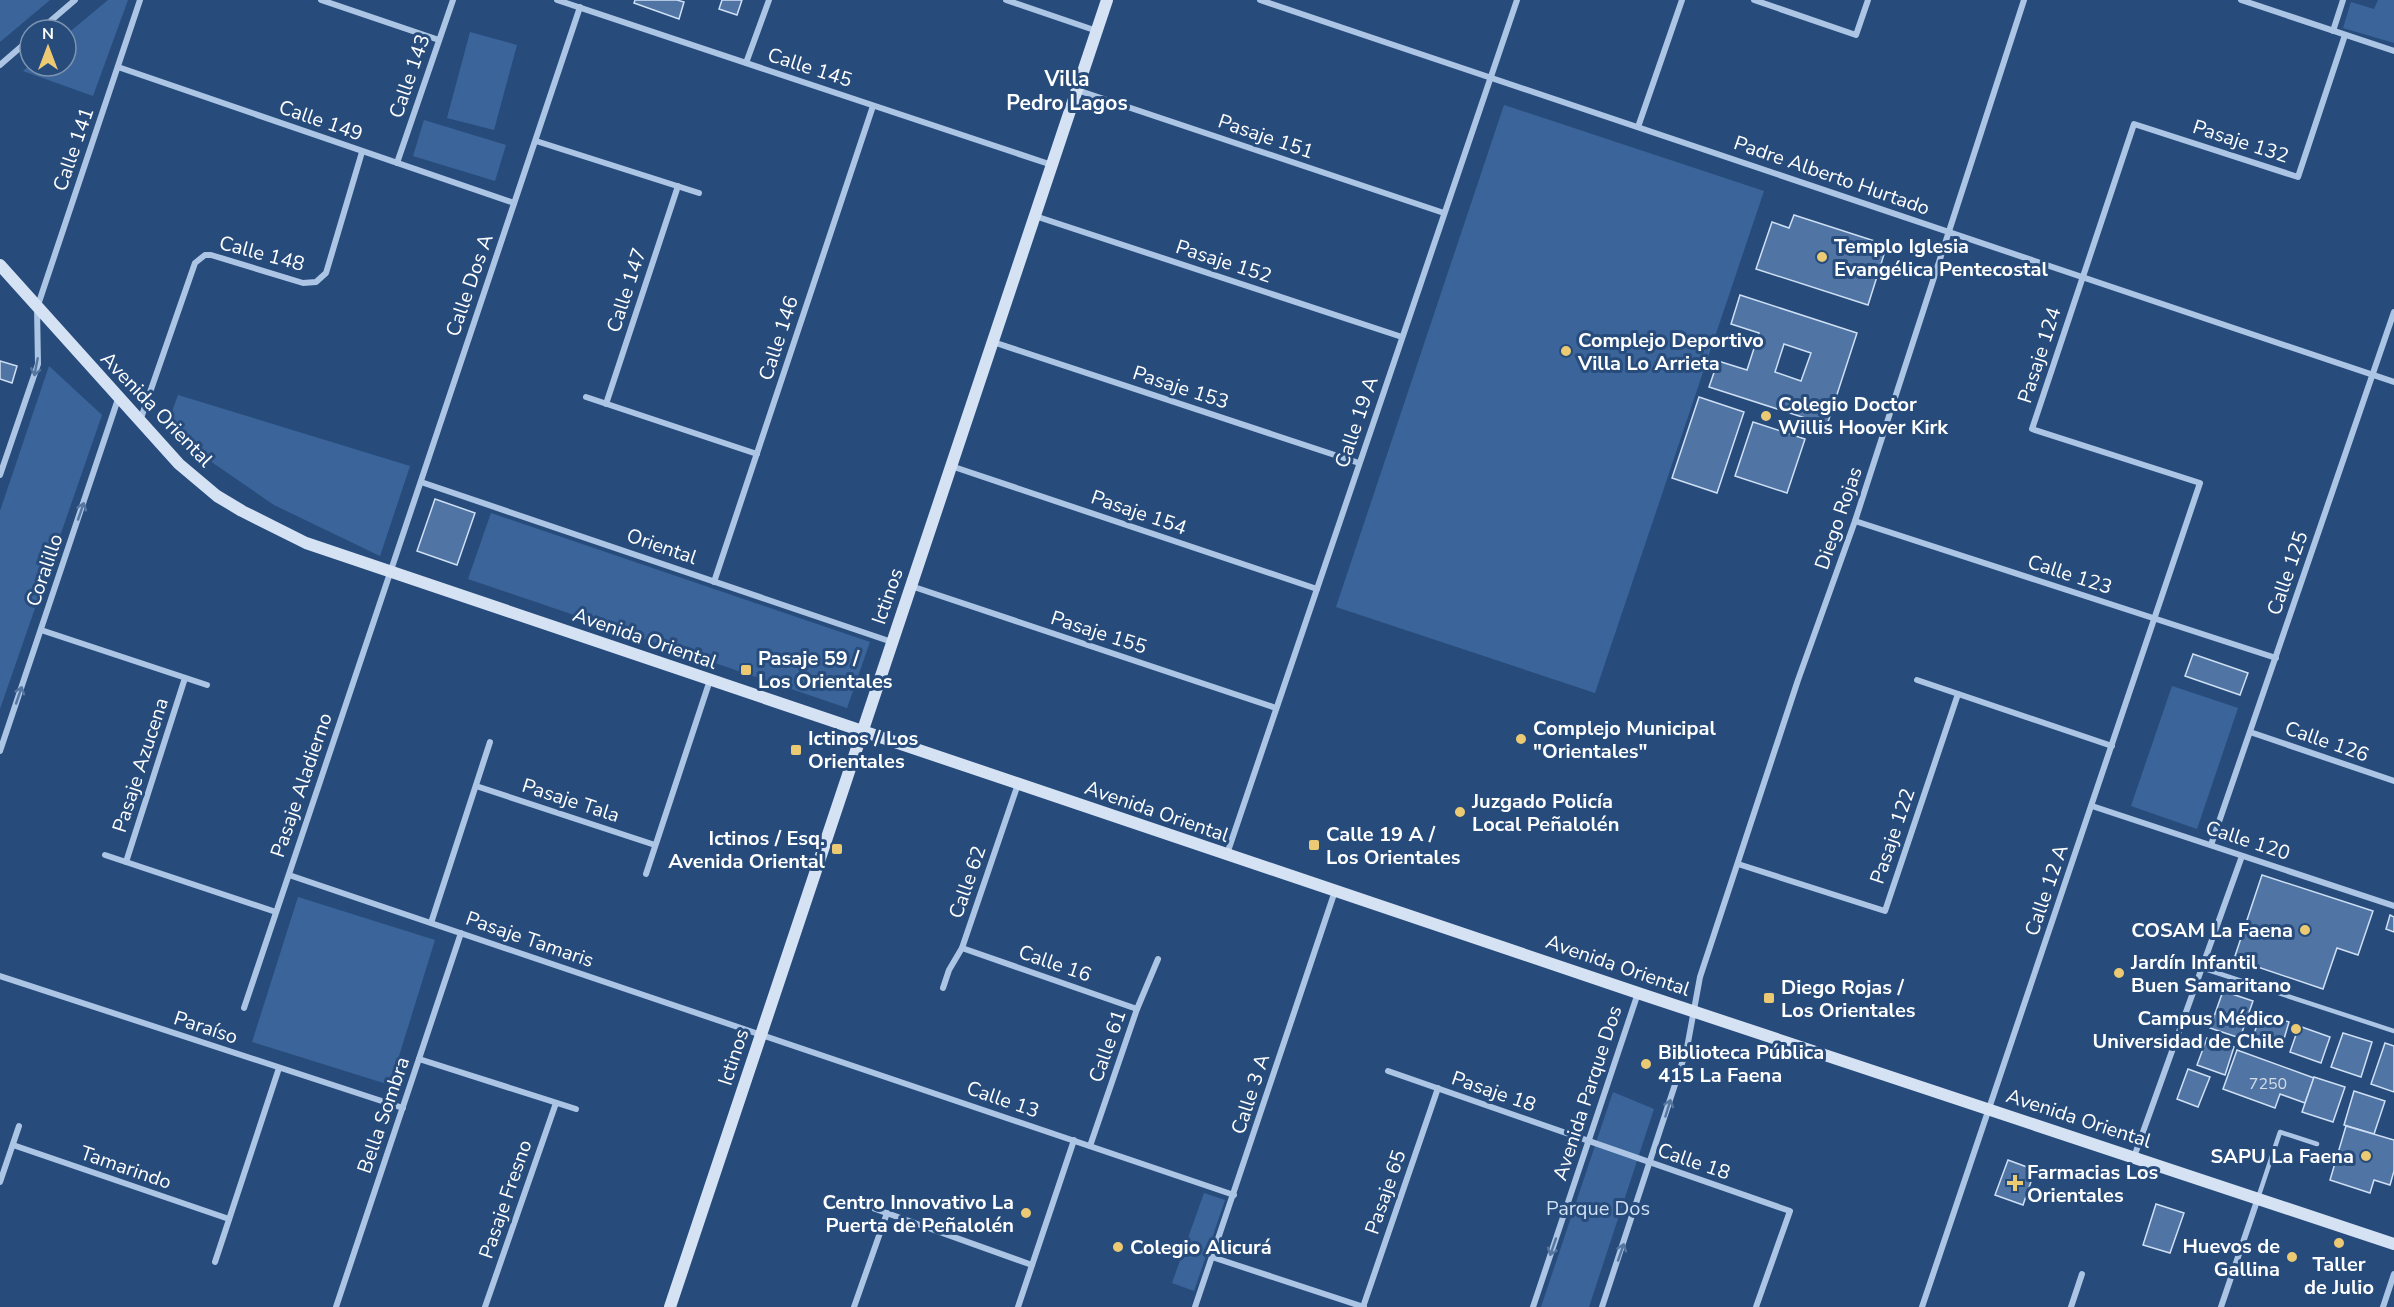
<svg xmlns="http://www.w3.org/2000/svg" width="2394" height="1307" viewBox="0 0 2394 1307" font-family="'Nunito Sans',sans-serif">
  <rect width="100%" height="100%" fill="#274c7c"/>
  <g fill="#3b659a">
    <path d="M0,0H50L0,42Z"/>
    <path d="M108,0H128L93,96L23,71L30,65L66,66V35Z"/>
    <path d="M2378,0H2394V43L2343,28L2351,2L2374,9Z"/>
    <path d="M470,32L517,45L494,130L447,118Z"/>
    <path d="M1504,105L1764,191L1595,693L1336,607Z"/>
    <path d="M424,120L506,145L495,181L413,156Z"/>
    <path d="M49,366L102,415L0,709V511Z"/>
    <path d="M178,395L410,466L380,556L274,505L213,463L169,420Z"/>
    <path d="M491,513L870,642L847,708L468,579Z"/>
    <path d="M2172,686L2238,708L2197,829L2131,806Z"/>
    <path d="M298,897L435,940L390,1085L252,1042Z"/>
    <path d="M1613,1092L1654,1109L1589,1307H1541Z"/>
    <path d="M1204,1193L1225,1200L1194,1291L1172,1283Z"/>
  </g>
  <g fill="#5075a5" stroke="#cfdff4" stroke-width="1.5" fill-rule="evenodd">
    <path d="M635,0H677L684,2L679,19L634,3Z"/>
    <path d="M722,0H742L737,15L719,9Z"/>
    <path d="M1794,215L1887,245L1868,305L1756,269L1772,222L1789,228Z"/>
    <path d="M1740,295L1857,333L1827,425L1709,387L1718,361L1747,370L1759,333L1731,324ZM1784,344L1811,353L1801,381L1775,372Z"/>
    <path d="M0,361L17,366L12,383L0,379Z"/>
    <path d="M1699,397L1744,412L1717,493L1672,478Z"/>
    <path d="M1753,422L1805,439L1787,493L1735,476Z"/>
    <path d="M435,499L475,513L457,565L417,551Z"/>
    <path d="M2193,654L2248,673L2240,695L2185,676Z"/>
    <path d="M2262,875L2373,911L2358,955L2337,948L2323,989L2234,959Z"/>
    <path d="M2390,915L2394,917V932L2386,929Z"/>
    <path d="M2223,991L2253,1001L2240,1038L2210,1028Z"/>
    <path d="M2261,1013L2289,1022L2281,1049L2252,1040Z"/>
    <path d="M2299,1026L2330,1037L2321,1063L2290,1052Z"/>
    <path d="M2343,1033L2372,1042L2361,1077L2331,1067Z"/>
    <path d="M2207,1038L2234,1047L2225,1075L2197,1065Z"/>
    <path d="M2385,1043L2394,1046V1092L2371,1084Z"/>
    <path d="M2237,1050L2314,1078L2305,1103L2280,1094L2275,1108L2223,1089Z"/>
    <path d="M2188,1069L2210,1077L2198,1107L2177,1099Z"/>
    <path d="M2314,1077L2345,1087L2333,1122L2302,1112Z"/>
    <path d="M2354,1091L2385,1101L2374,1134L2344,1125Z"/>
    <path d="M2346,1126L2394,1140V1171L2390,1185L2374,1180L2370,1193L2330,1180Z"/>
    <path d="M2008,1160L2035,1170L2023,1205L1995,1195Z"/>
    <path d="M2156,1204L2184,1213L2170,1253L2143,1245Z"/>
  </g>
  <g fill="none" stroke-linecap="round" stroke-linejoin="round">
    <g stroke="#acc5e4" stroke-width="4.5">
      <path d="M2202,968L2394,1031"/>
      <path d="M2258,1198L2280,1132L2317,1144"/>
    </g>
    <g stroke="#acc5e4" stroke-width="6">
      <path d="M321,0L439,40"/>
      <path d="M557,0L1052,165"/>
      <path d="M1006,0L1097,31"/>
      <path d="M1260,0L2394,382"/>
      <path d="M1754,0L1856,35L1868,0"/>
      <path d="M2241,0L2394,51"/>
      <path d="M40,30L75,0"/>
      <path d="M2333,31L2343,0"/>
      <path d="M746,63L769,0"/>
      <path d="M0,65L30,39"/>
      <path d="M118,67L514,203"/>
      <path d="M1077,90L1444,213"/>
      <path d="M1638,127L1682,0"/>
      <path d="M536,141L699,193"/>
      <path d="M397,163L453,0"/>
      <path d="M1035,216L1402,337"/>
      <path d="M993,342L1359,463"/>
      <path d="M586,397L757,454"/>
      <path d="M606,404L678,186"/>
      <path d="M140,421L195,263L205,255H211L303,283L316,282L326,273L362,152"/>
      <path d="M951,466L1317,589"/>
      <path d="M0,475L38,364L37,308L140,0"/>
      <path d="M421,482L892,642"/>
      <path d="M1855,521L2276,658"/>
      <path d="M714,582L873,106"/>
      <path d="M911,586L1276,708"/>
      <path d="M41,630L207,685"/>
      <path d="M1917,680L2112,746"/>
      <path d="M2250,732L2394,781"/>
      <path d="M0,751L118,399"/>
      <path d="M476,786L655,845"/>
      <path d="M2092,806L2394,906"/>
      <path d="M2211,845L2394,312"/>
      <path d="M1227,854L1517,0"/>
      <path d="M105,855L276,912"/>
      <path d="M126,862L185,678"/>
      <path d="M1738,864L1885,911L1958,694"/>
      <path d="M646,874L710,680"/>
      <path d="M289,875L1234,1195"/>
      <path d="M431,923L490,742"/>
      <path d="M962,948L1137,1009"/>
      <path d="M0,976L403,1108"/>
      <path d="M943,988L949,970L962,948L1018,784"/>
      <path d="M244,1008L580,7"/>
      <path d="M419,1059L576,1109"/>
      <path d="M1388,1071L1790,1211L1756,1307"/>
      <path d="M13,1145L229,1219"/>
      <path d="M1090,1146L1137,1009L1158,959"/>
      <path d="M2134,1157L2242,856"/>
      <path d="M0,1182L19,1126"/>
      <path d="M867,1206L1032,1265"/>
      <path d="M1212,1257L1364,1307"/>
      <path d="M215,1262L279,1068"/>
      <path d="M336,1307L461,933"/>
      <path d="M485,1307L556,1103"/>
      <path d="M854,1307L887,1213"/>
      <path d="M1018,1307L1074,1140"/>
      <path d="M1195,1307L1335,891"/>
      <path d="M1363,1307L1438,1088"/>
      <path d="M1533,1307L1638,993"/>
      <path d="M1602,1307L1687,1048L1700,977L1798,680L1855,521L2024,0"/>
      <path d="M1922,1307L2200,483L2032,429L2134,124L2298,177L2345,35"/>
      <path d="M2071,1307L2082,1274"/>
      <path d="M2221,1307L2258,1198"/>
      <path d="M2383,1307L2394,1274"/>
    </g>
    <g stroke="#d5e2f4" stroke-width="12">
      <path d="M0,265L179,464L217,496L242,511L306,543L1638,993L2394,1244"/>
      <path d="M670,1307L1107,0"/>
    </g>
  </g>
  <defs><path id="oneway-shaft" d="M-6 0H5M1.5-3L5.5 0L1.5 3" fill="none" stroke-width="1.6" stroke-linecap="round" stroke-linejoin="round" transform="scale(1.5)"/></defs>
  <g stroke="#5676a0">
    <use href="#oneway-shaft" transform="translate(36 367) rotate(101)"/>
    <use href="#oneway-shaft" transform="translate(81 511) rotate(-71)"/>
    <use href="#oneway-shaft" transform="translate(19 695) rotate(-71)"/>
    <use href="#oneway-shaft" transform="translate(1668 1108) rotate(-73)"/>
    <use href="#oneway-shaft" transform="translate(1553 1247) rotate(109)"/>
    <use href="#oneway-shaft" transform="translate(1621 1252) rotate(-71)"/>
  </g>
  <g fill="#ecca73" stroke="#274c7c" stroke-width="2">
    <circle cx="1822" cy="257" r="6"/>
    <circle cx="1566" cy="351" r="6"/>
    <circle cx="1766" cy="416" r="6"/>
    <rect x="740" y="664" width="12" height="12" rx="3"/>
    <circle cx="1521" cy="739" r="6"/>
    <rect x="790" y="744" width="12" height="12" rx="3"/>
    <circle cx="1460" cy="812" r="6"/>
    <rect x="1308" y="839" width="12" height="12" rx="3"/>
    <rect x="831" y="843" width="12" height="12" rx="3"/>
    <circle cx="2305" cy="930" r="6"/>
    <circle cx="2119" cy="973" r="6"/>
    <rect x="1763" y="992" width="12" height="12" rx="3"/>
    <circle cx="2296" cy="1029" r="6"/>
    <circle cx="1646" cy="1064" r="6"/>
    <circle cx="2366" cy="1156" r="6"/>
    <path d="M2012 1174h6v6h6v6h-6v6h-6v-6h-6v-6h6z"/>
    <circle cx="1026" cy="1213" r="6"/>
    <circle cx="2339" cy="1243" r="6"/>
    <circle cx="1118" cy="1247" r="6"/>
    <circle cx="2292" cy="1257" r="6"/>
  </g>
  <g text-anchor="middle" stroke-width="6" stroke-linejoin="round" paint-order="stroke">
    <g font-size="16" fill="#d3dce8">
      <text x="2268" y="1089">7250</text>
    </g>
    <g font-size="20" fill="#fff" stroke="#274c7c">
      <text transform="translate(810 67) rotate(18)" y="7">Calle 145</text>
      <text transform="translate(409 76) rotate(-71)" y="7">Calle 143</text>
      <text transform="translate(321 120) rotate(19)" y="7">Calle 149</text>
      <text transform="translate(1266 136) rotate(19)" y="7">Pasaje 151</text>
      <text transform="translate(2241 141) rotate(18)" y="7">Pasaje 132</text>
      <text transform="translate(73 149) rotate(-71)" y="7">Calle 141</text>
      <text transform="translate(1832 175) rotate(19)" y="7">Padre Alberto Hurtado</text>
      <text transform="translate(262 253) rotate(15)" y="7">Calle 148</text>
      <text transform="translate(1224 261) rotate(18)" y="7">Pasaje 152</text>
      <text transform="translate(469 285) rotate(-71)" y="7">Calle Dos A</text>
      <text transform="translate(626 290) rotate(-72)" y="7">Calle 147</text>
      <text transform="translate(778 338) rotate(-72)" y="7">Calle 146</text>
      <text transform="translate(2039 355) rotate(-72)" y="7">Pasaje 124</text>
      <text transform="translate(1181 387) rotate(18)" y="7">Pasaje 153</text>
      <text transform="translate(157 409) rotate(46)" y="7">Avenida Oriental</text>
      <text transform="translate(1356 422) rotate(-71)" y="7">Calle 19 A</text>
      <text transform="translate(1139 512) rotate(19)" y="7">Pasaje 154</text>
      <text transform="translate(1838 518) rotate(-71)" y="7">Diego Rojas</text>
      <text transform="translate(662 546) rotate(19)" y="7">Oriental</text>
      <text transform="translate(44 570) rotate(-71)" y="7">Coralillo</text>
      <text transform="translate(2287 573) rotate(-71)" y="7">Calle 125</text>
      <text transform="translate(2070 574) rotate(18)" y="7">Calle 123</text>
      <text transform="translate(887 596) rotate(-71)" y="7">Ictinos</text>
      <text transform="translate(1099 632) rotate(18)" y="7">Pasaje 155</text>
      <text transform="translate(645 638) rotate(19)" y="7">Avenida Oriental</text>
      <text transform="translate(2327 741) rotate(19)" y="7">Calle 126</text>
      <text transform="translate(140 765) rotate(-72)" y="7">Pasaje Azucena</text>
      <text transform="translate(301 785) rotate(-71)" y="7">Pasaje Aladierno</text>
      <text transform="translate(571 800) rotate(18)" y="7">Pasaje Tala</text>
      <text transform="translate(1157 811) rotate(19)" y="7">Avenida Oriental</text>
      <text transform="translate(1892 836) rotate(-71)" y="7">Pasaje 122</text>
      <text transform="translate(2248 840) rotate(18)" y="7">Calle 120</text>
      <text transform="translate(967 882) rotate(-71)" y="7">Calle 62</text>
      <text transform="translate(2046 890) rotate(-71)" y="7">Calle 12 A</text>
      <text transform="translate(530 939) rotate(19)" y="7">Pasaje Tamaris</text>
      <text transform="translate(1055 963) rotate(19)" y="7">Calle 16</text>
      <text transform="translate(1618 965) rotate(19)" y="7">Avenida Oriental</text>
      <text transform="translate(206 1027) rotate(18)" y="7">Paraíso</text>
      <text transform="translate(1107 1046) rotate(-71)" y="7">Calle 61</text>
      <text transform="translate(733 1057) rotate(-72)" y="7">Ictinos</text>
      <text transform="translate(1494 1091) rotate(19)" y="7">Pasaje 18</text>
      <text transform="translate(1587 1093) rotate(-72)" y="7">Avenida Parque Dos</text>
      <text transform="translate(1250 1094) rotate(-72)" y="7">Calle 3 A</text>
      <text transform="translate(1003 1099) rotate(19)" y="7">Calle 13</text>
      <text transform="translate(383 1115) rotate(-71)" y="7">Bella Sombra</text>
      <text transform="translate(2079 1118) rotate(18)" y="7">Avenida Oriental</text>
      <text transform="translate(1694 1161) rotate(19)" y="7">Calle 18</text>
      <text transform="translate(126 1167) rotate(19)" y="7">Tamarindo</text>
      <text transform="translate(1385 1192) rotate(-71)" y="7">Pasaje 65</text>
      <text transform="translate(505 1199) rotate(-71)" y="7">Pasaje Fresno</text>
    </g>
    <g font-size="20" font-weight="bold" fill="#fff" stroke="#274c7c" text-anchor="start">
      <text x="1834" y="253">Templo Iglesia<tspan x="1834" dy="23">Evangélica Pentecostal</tspan></text>
      <text x="1578" y="347">Complejo Deportivo<tspan x="1578" dy="23">Villa Lo Arrieta</tspan></text>
      <text x="1778" y="411">Colegio Doctor<tspan x="1778" dy="23">Willis Hoover Kirk</tspan></text>
      <text x="758" y="665">Pasaje 59 /<tspan x="758" dy="23">Los Orientales</tspan></text>
      <text x="1533" y="735">Complejo Municipal<tspan x="1533" dy="23">"Orientales"</tspan></text>
      <text x="808" y="745">Ictinos / Los<tspan x="808" dy="23">Orientales</tspan></text>
      <text x="1472" y="808">Juzgado Policía<tspan x="1472" dy="23">Local Peñalolén</tspan></text>
      <text x="1326" y="841">Calle 19 A /<tspan x="1326" dy="23">Los Orientales</tspan></text>
      <text x="825" y="845" text-anchor="end">Ictinos / Esq.<tspan x="825" dy="23">Avenida Oriental</tspan></text>
      <text x="2293" y="937" text-anchor="end">COSAM La Faena</text>
      <text x="2131" y="969">Jardín Infantil<tspan x="2131" dy="23">Buen Samaritano</tspan></text>
      <text x="1781" y="994">Diego Rojas /<tspan x="1781" dy="23">Los Orientales</tspan></text>
      <text x="2284" y="1025" text-anchor="end">Campus Médico<tspan x="2284" dy="23">Universidad de Chile</tspan></text>
      <text x="1658" y="1059">Biblioteca Pública<tspan x="1658" dy="23">415 La Faena</tspan></text>
      <text x="2354" y="1163" text-anchor="end">SAPU La Faena</text>
      <text x="2027" y="1179">Farmacias Los<tspan x="2027" dy="23">Orientales</tspan></text>
      <text x="1014" y="1209" text-anchor="end">Centro Innovativo La<tspan x="1014" dy="23">Puerta de Peñalolén</tspan></text>
      <text x="2280" y="1253" text-anchor="end">Huevos de<tspan x="2280" dy="23">Gallina</tspan></text>
      <text x="1130" y="1254">Colegio Alicurá</text>
      <text x="2339" y="1271" text-anchor="middle">Taller<tspan x="2339" dy="23">de Julio</tspan></text>
    </g>
    <g font-size="20" fill="#cfdff4" stroke="#274c7c">
      <text x="1598" y="1215">Parque Dos</text>
    </g>
    <g font-size="21" font-weight="bold" fill="#fff" stroke="#274c7c">
      <text x="1067" y="86">Villa<tspan x="1067" dy="24">Pedro Lagos</tspan></text>
    </g>
  </g>
  <g transform="translate(48 48)"><circle r="28" fill="#274c7c" stroke="#7d94b0" stroke-width="1.5"/>
  <path d="M0-4.5L10 22L0 15L-10 22Z" fill="#ecca73"/>
  <text y="-9" font-size="16" font-weight="bold" text-anchor="middle" fill="#ffffff">N</text>
  </g>
</svg>
